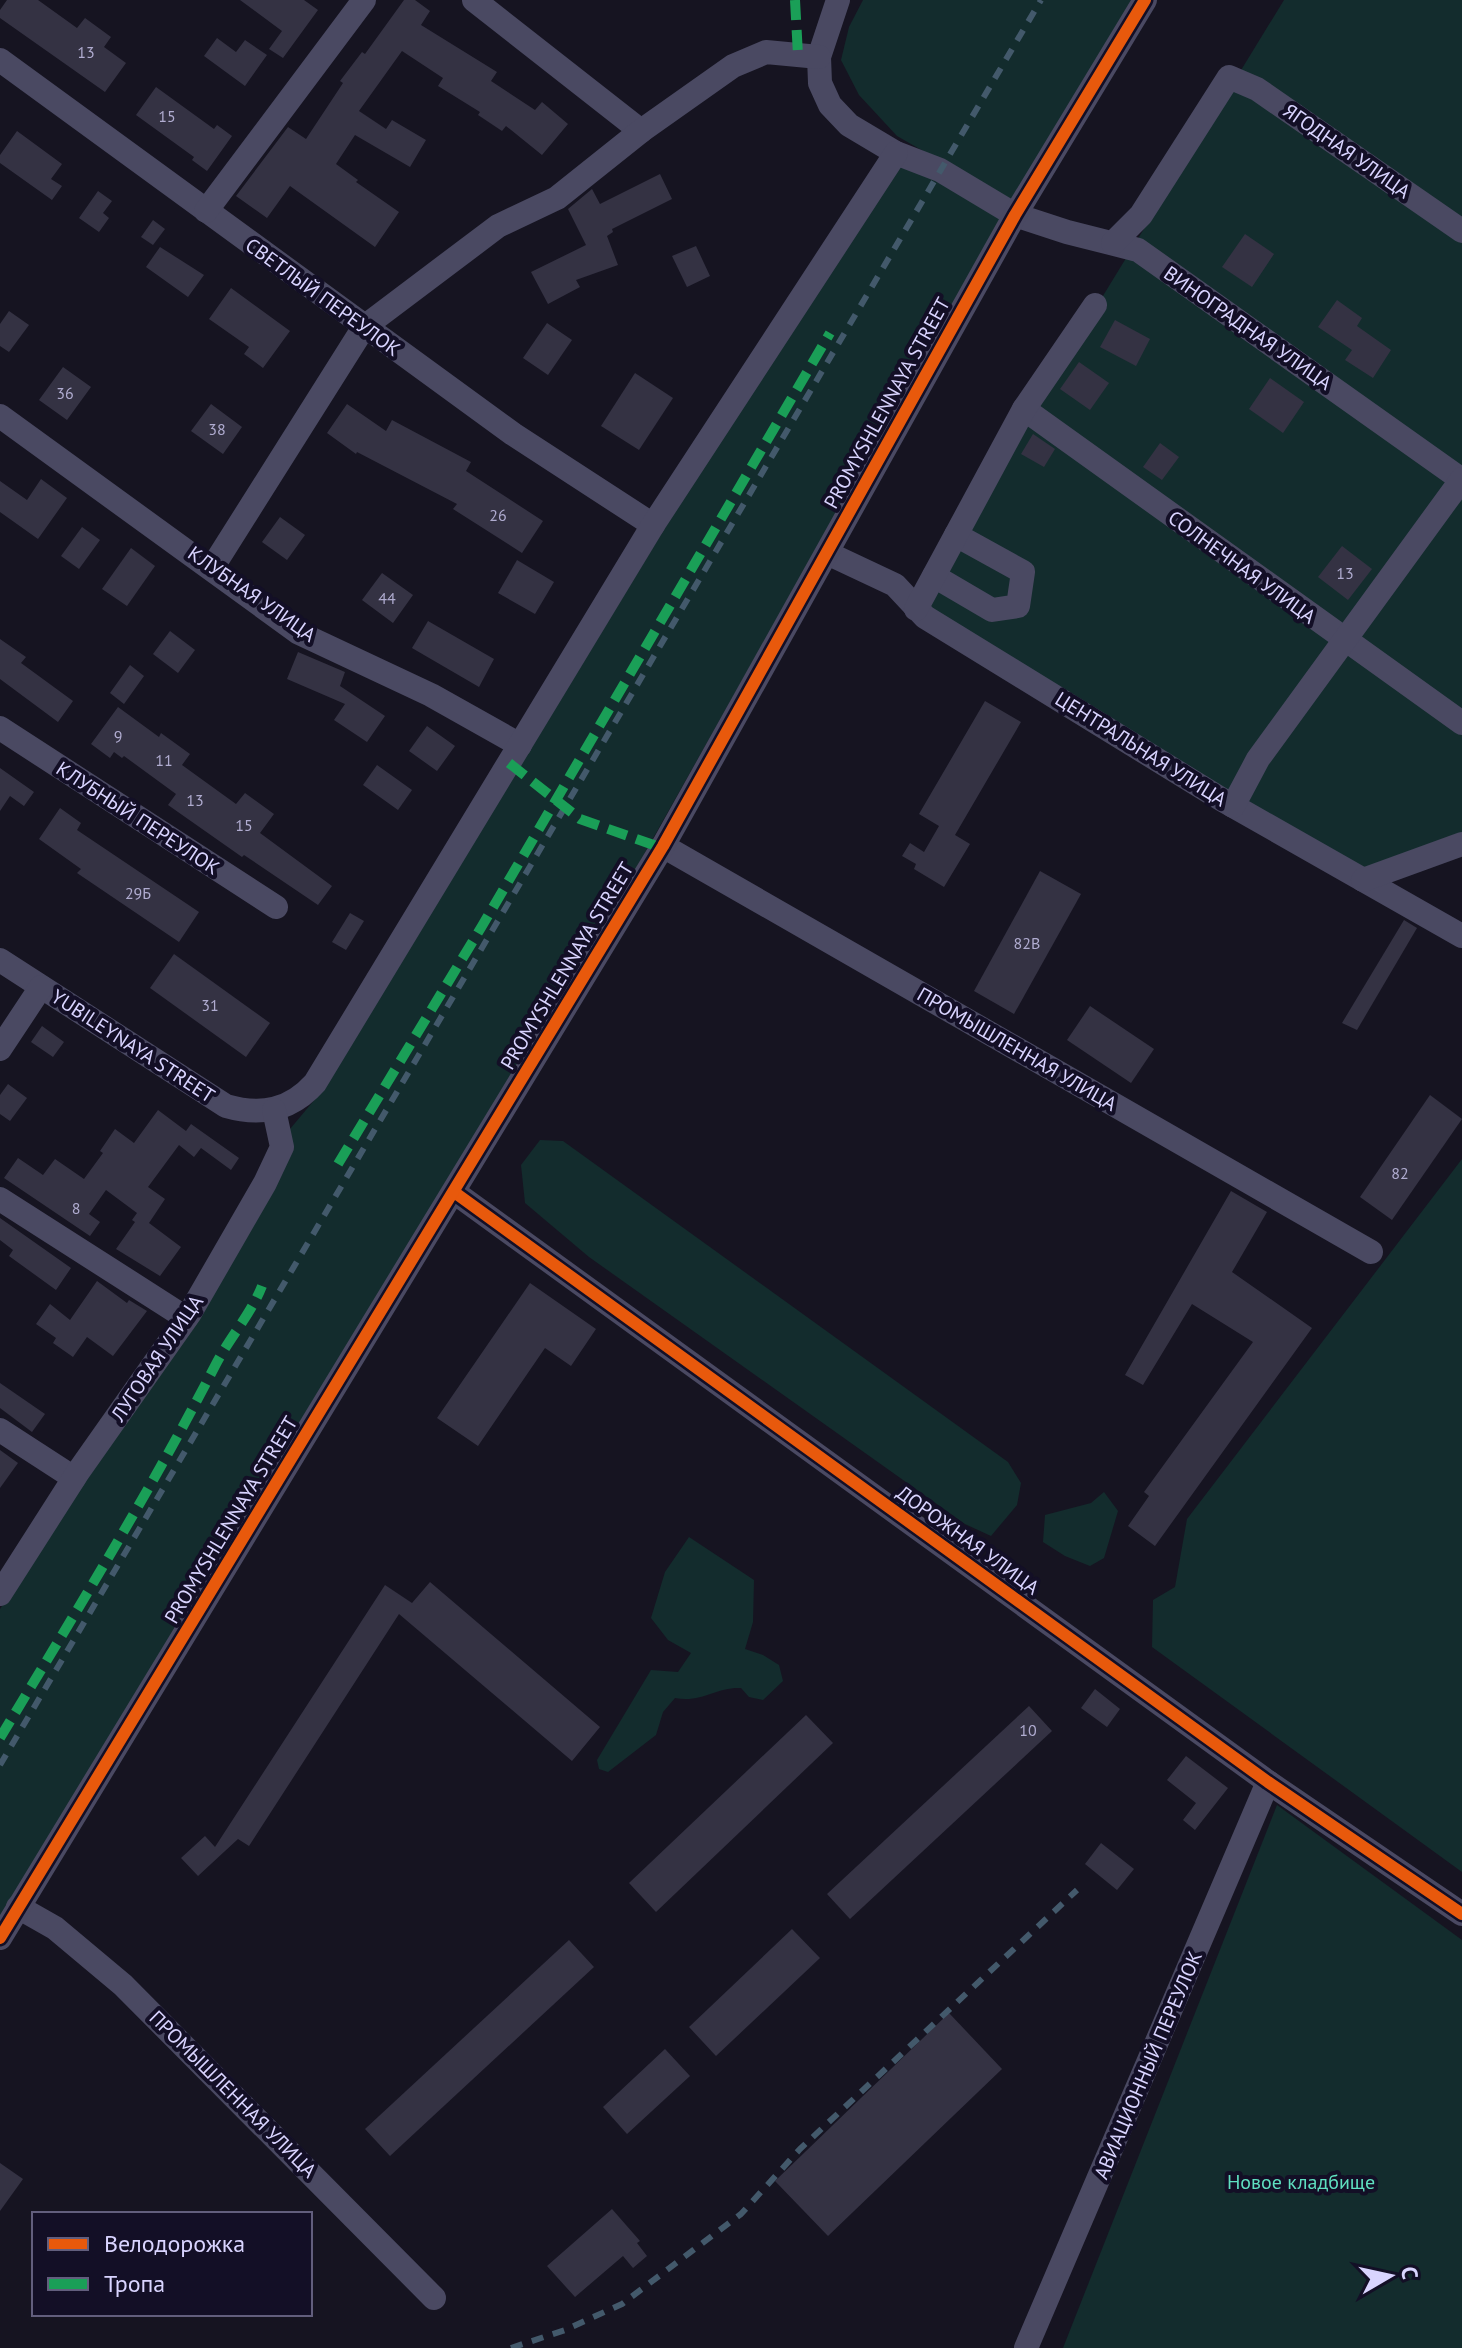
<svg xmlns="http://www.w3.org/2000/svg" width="1462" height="2348" viewBox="0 0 1462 2348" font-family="'PT Sans',sans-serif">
  <rect width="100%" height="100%" fill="#161421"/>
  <g fill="#132c2d">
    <path d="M863,0H1132L1014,203L897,136L859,95L841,60L849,27Z"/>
    <path d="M1284,0H1462V841L1366,873L915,603Z"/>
    <path d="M901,164L941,177L1003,218L533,1051L0,1923V1609L79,1485L285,1135L321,1092L674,513Z"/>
    <path d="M540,1140L563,1141L1008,1462L1021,1483L1017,1505L991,1536L965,1524L589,1257L525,1203L521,1165Z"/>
    <path d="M1462,1159V1872L1152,1647L1153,1600L1175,1587L1187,1519Z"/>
    <path d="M1104,1492L1118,1511L1104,1558L1090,1566L1065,1556L1043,1542L1045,1515L1091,1503Z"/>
    <path d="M689,1537L754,1580L753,1622L745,1649L763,1655L779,1665L783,1681L763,1700L749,1697L741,1688C715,1687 703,1703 675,1698L663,1712L656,1735L608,1772L599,1769L597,1760L651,1670L678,1672L691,1653L668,1640L651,1618L665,1572Z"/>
    <path d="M1277,1805L1462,1940V2348H1063Z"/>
  </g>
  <g fill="#343243">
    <path d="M7,0H38L77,28L85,18L111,37L104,47L126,63L105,92L0,18V10Z"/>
    <path d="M240,0H304L318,10L283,58L269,49L282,31Z"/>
    <path d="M404,0H415L430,11L421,25L497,72L491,81L535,110L542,102L568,124L542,155L506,126L502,131L478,115L480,112L438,86L443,78L402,51L359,111L386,129L392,120L426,140L410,167L355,135L336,164L358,180L356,182L399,212L375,247L290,186L267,218L236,196L288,127L306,139L343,83L340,81L362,52L365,54Z"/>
    <path d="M217,38L236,52L245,40L267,55L245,86L204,56Z"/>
    <path d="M156,87L214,129L217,125L232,136L207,171L192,160L194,157L136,115Z"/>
    <path d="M17,131L62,164L51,179L62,186L52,200L0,163V155Z"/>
    <path d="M660,174L672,199L612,229L613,232L607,236L618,265L576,280L580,287L548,304L531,272L586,245L568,209L592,189L600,204Z"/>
    <path d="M98,191L112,201L103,213L109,218L99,232L79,218Z"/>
    <path d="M153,220L165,229L153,245L141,237Z"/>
    <path d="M1245,234L1274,254L1252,287L1222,267Z"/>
    <path d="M696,246L710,276L687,287L672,256Z"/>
    <path d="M160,247L204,275L188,297L146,267Z"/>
    <path d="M231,288L290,331L263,368L244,354L249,347L209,319Z"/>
    <path d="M1337,300L1362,318L1357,326L1391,350L1373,378L1345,360L1352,350L1318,327Z"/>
    <path d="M9,311L29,325L9,352L0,346V324Z"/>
    <path d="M1115,320L1150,339L1136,366L1100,347Z"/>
    <path d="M547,323L572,340L548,375L523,358Z"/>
    <path d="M1079,362L1109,383L1090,410L1060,389Z"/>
    <path d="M63,367L91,387L67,420L39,400Z"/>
    <path d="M635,373L673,398L639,450L601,426Z"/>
    <path d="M1270,378L1304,402L1283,433L1249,409Z"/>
    <path d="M211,404L242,427L223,454L191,431Z"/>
    <path d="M347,404L386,431L392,420L471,462L466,471L543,521L522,553L453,509L457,504L357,452L356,454L327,433Z"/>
    <path d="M1033,434L1055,449L1044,467L1021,454Z"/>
    <path d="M1160,443L1179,457L1162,480L1143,467Z"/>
    <path d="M41,479L67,498L38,539L0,512V481L27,500Z"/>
    <path d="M280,517L305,535L287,560L262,542Z"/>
    <path d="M82,527L100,540L79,569L61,556Z"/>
    <path d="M1342,546L1372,569L1348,600L1318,577Z"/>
    <path d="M131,548L155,566L127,606L102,589Z"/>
    <path d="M517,560L554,582L535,614L498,593Z"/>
    <path d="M382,573L413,595L393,623L362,600Z"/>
    <path d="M428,621L494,659L479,687L412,648Z"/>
    <path d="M170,631L195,650L178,673L153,654Z"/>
    <path d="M0,639L26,657L21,663L73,701L58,722L0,679Z"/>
    <path d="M298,652L345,672L340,686L385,716L367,742L334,720L345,704L287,679Z"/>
    <path d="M130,665L144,676L124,704L110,693Z"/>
    <path d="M985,701L1021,722L955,835L970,844L944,887L914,869L916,864L902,856L910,843L924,852L939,826L919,814Z"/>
    <path d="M118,707L159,737L161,733L190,754L182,765L236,804L245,793L274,814L260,833L332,886L318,905L244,855L242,857L168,805L176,794L124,756L122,758L114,752L110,758L91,744Z"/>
    <path d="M427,726L455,746L437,771L409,751Z"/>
    <path d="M377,765L412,790L398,810L363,785Z"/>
    <path d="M0,768L34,792L24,806L10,796L0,811Z"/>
    <path d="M60,808L81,823L77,830L199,912L179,942L77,873L81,869L39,839Z"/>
    <path d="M1040,871L1081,894L1014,1014L974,991Z"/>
    <path d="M350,913L364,921L346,950L332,942Z"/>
    <path d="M1404,920L1417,928L1357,1030L1342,1023Z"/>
    <path d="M174,954L270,1023L246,1057L150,988Z"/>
    <path d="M1090,1006L1154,1049L1131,1083L1067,1040Z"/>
    <path d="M42,1026L64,1042L53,1057L31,1042Z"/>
    <path d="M8,1084L27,1098L10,1121L0,1114V1095Z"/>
    <path d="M1430,1095L1462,1119L1392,1220L1360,1197Z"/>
    <path d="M158,1110L186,1131L191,1124L239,1158L231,1170L201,1148L194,1157L179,1145L148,1187L165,1199L149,1223L181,1247L160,1276L116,1249L135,1222L132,1220L137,1213L106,1190L89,1214L100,1222L90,1236L4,1178L18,1158L43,1175L55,1159L84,1179L103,1153L100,1151L115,1129L134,1143Z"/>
    <path d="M1231,1191L1267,1212L1232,1272L1312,1328L1155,1546L1128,1526L1149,1496L1144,1492L1253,1342L1192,1304L1143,1385L1125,1375Z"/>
    <path d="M0,1218L71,1268L56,1290L9,1256L13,1250L0,1240Z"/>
    <path d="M97,1281L127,1303L129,1300L147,1311L113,1356L87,1337L73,1357L53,1343L56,1338L36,1324L50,1304L70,1320Z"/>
    <path d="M530,1283L596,1329L571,1366L545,1348L478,1446L437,1418Z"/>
    <path d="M0,1383L45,1414L32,1432L0,1408Z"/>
    <path d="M0,1450L18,1463L0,1488Z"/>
    <path d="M430,1582L600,1727L572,1761L399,1614L249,1846L238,1839L198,1876L181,1858L205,1836L215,1847L385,1585L412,1603Z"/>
    <path d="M1095,1689L1120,1709L1107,1727L1081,1708Z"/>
    <path d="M1029,1706L1052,1731L850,1919L827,1894Z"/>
    <path d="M806,1715L833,1743L656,1912L629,1883Z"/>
    <path d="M1186,1756L1228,1788L1195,1830L1183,1820L1196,1803L1167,1780Z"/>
    <path d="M1101,1843L1134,1869L1117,1890L1085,1864Z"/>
    <path d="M792,1929L820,1958L716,2056L689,2027Z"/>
    <path d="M569,1940L594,1967L390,2156L365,2129Z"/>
    <path d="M949,2013L1002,2069L828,2236L775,2181Z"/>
    <path d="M665,2049L690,2076L627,2134L603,2107Z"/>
    <path d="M0,2163L23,2179L0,2211Z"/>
    <path d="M612,2209L640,2241L637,2243L647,2256L633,2268L623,2256L575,2297L547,2266Z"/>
  </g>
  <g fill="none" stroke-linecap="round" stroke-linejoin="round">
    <g stroke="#4a4962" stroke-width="24">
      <path d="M474,0L641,131"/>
      <path d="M838,0L819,57L820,83L830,105L849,125L896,153L940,170L1015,215L1067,232L1138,250L1462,480"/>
      <path d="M0,60L513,434L653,525"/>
      <path d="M206,211L364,0"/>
      <path d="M1113,243L1141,215L1229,77L1257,89L1462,231"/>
      <path d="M1024,409L1462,723"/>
      <path d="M0,416L299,633L431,695L520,745"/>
      <path d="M827,553L895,585L925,617L1221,799L1462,936"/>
      <path d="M212,568L364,327L498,226L557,198L641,131L733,66L766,52L819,57"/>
      <path d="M934,576L992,610L1018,606L1023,572L956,535"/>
      <path d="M916,609L1024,409L1095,305"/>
      <path d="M0,728L276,907"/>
      <path d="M1233,806L1258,759L1462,479"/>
      <path d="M663,846L1371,1252"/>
      <path d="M1363,880L1462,844"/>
      <path d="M0,960L226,1106C261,1116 290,1111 315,1083L653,525L896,153"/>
      <path d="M0,1049L41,987"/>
      <path d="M454,1192L1268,1782L1462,1914"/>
      <path d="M0,1199L186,1318"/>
      <path d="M0,1430L74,1478"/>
      <path d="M0,1594L78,1472L190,1313L265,1183L282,1147L274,1110"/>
      <path d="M18,1907L55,1928L123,1985L434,2298"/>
      <path d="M0,1938L663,846L1015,215L1145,0"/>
      <path d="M1026,2348L1268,1782"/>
    </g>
    <g stroke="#43596b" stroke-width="6" stroke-dasharray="12 10" stroke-linecap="butt">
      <path d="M0,1765L1041,0"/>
      <path d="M511,2348L565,2330L622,2304L741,2214L800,2149L1077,1890"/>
    </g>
    <g stroke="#1a9f57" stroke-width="10" stroke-dasharray="20 10" stroke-linecap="butt">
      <path d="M795,0L798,55"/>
      <path d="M509,763L580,819L662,848"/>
      <path d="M338,1164L482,926L830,333"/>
      <path d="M0,1738C74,1615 150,1492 216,1364C230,1337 251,1314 262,1286"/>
    </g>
    <defs>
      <g id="cycleway">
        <path d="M454,1192L1268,1782L1462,1914"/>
        <path d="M0,1938L663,846L1015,215L1145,0"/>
      </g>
    </defs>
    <use href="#cycleway" stroke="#130f26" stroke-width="17"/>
    <use href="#cycleway" stroke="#e8590c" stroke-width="12"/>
  </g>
  <g text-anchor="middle" stroke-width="8" stroke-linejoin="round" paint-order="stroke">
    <g font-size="16" fill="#b0acd0">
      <text x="86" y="58">13</text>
      <text x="167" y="122">15</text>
      <text x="65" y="399">36</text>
      <text x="217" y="435">38</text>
      <text x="498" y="521">26</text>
      <text x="1345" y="579">13</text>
      <text x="387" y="604">44</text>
      <text x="118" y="742">9</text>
      <text x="164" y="766">11</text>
      <text x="195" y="806">13</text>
      <text x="244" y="831">15</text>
      <text x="138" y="899">29Б</text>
      <text x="1027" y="949">82В</text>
      <text x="210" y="1011">31</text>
      <text x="1400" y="1179">82</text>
      <text x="76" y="1214">8</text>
      <text x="1028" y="1736">10</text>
    </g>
    <g font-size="20" fill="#d9d4ff" stroke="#130f26">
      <text transform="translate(1347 151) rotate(35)" y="7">ЯГОДНАЯ УЛИЦА</text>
      <text transform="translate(323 297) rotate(36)" y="7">СВЕТЛЫЙ ПЕРЕУЛОК</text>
      <text transform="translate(1248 328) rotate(35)" y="7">ВИНОГРАДНАЯ УЛИЦА</text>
      <text transform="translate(887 403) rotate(-61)" y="7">PROMYSHLENNAYA STREET</text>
      <text transform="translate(1242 567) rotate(36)" y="7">СОЛНЕЧНАЯ УЛИЦА</text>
      <text transform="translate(252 594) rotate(35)" y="7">КЛУБНАЯ УЛИЦА</text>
      <text transform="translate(1141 749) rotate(32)" y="7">ЦЕНТРАЛЬНАЯ УЛИЦА</text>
      <text transform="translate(138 818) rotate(33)" y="7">КЛУБНЫЙ ПЕРЕУЛОК</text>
      <text transform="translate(567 966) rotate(-59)" y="7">PROMYSHLENNAYA STREET</text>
      <text transform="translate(133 1046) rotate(33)" y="7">YUBILEYNAYA STREET</text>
      <text transform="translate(1017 1049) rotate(30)" y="7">ПРОМЫШЛЕННАЯ УЛИЦА</text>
      <text transform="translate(157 1358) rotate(-56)" y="7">ЛУГОВАЯ УЛИЦА</text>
      <text transform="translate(231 1520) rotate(-59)" y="7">PROMYSHLENNAYA STREET</text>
      <text transform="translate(968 1540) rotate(36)" y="7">ДОРОЖНАЯ УЛИЦА</text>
      <text transform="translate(1148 2065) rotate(-67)" y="7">АВИАЦИОННЫЙ ПЕРЕУЛОК</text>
      <text transform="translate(233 2094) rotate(45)" y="7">ПРОМЫШЛЕННАЯ УЛИЦА</text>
    </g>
    <g font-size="20" fill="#5fe0c0" stroke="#130f26">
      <text x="1301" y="2189">Новое кладбище</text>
    </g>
  </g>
  <rect x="32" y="2212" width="280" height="104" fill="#130f26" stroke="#625e7d" stroke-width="2"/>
  <rect x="48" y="2238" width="40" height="12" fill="#e8590c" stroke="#625e7d" stroke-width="2"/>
  <text x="104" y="2252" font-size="24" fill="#d9d4ff">Велодорожка</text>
  <rect x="48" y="2278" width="40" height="12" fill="#1a9f57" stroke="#625e7d" stroke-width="2"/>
  <text x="104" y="2292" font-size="24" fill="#d9d4ff">Тропа</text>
  <g transform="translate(1390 2276) rotate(81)" stroke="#130f26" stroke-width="6" paint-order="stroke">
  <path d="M0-6L14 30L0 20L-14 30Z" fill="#d9d4ff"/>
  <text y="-12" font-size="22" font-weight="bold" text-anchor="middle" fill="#d9d4ff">С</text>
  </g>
</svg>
